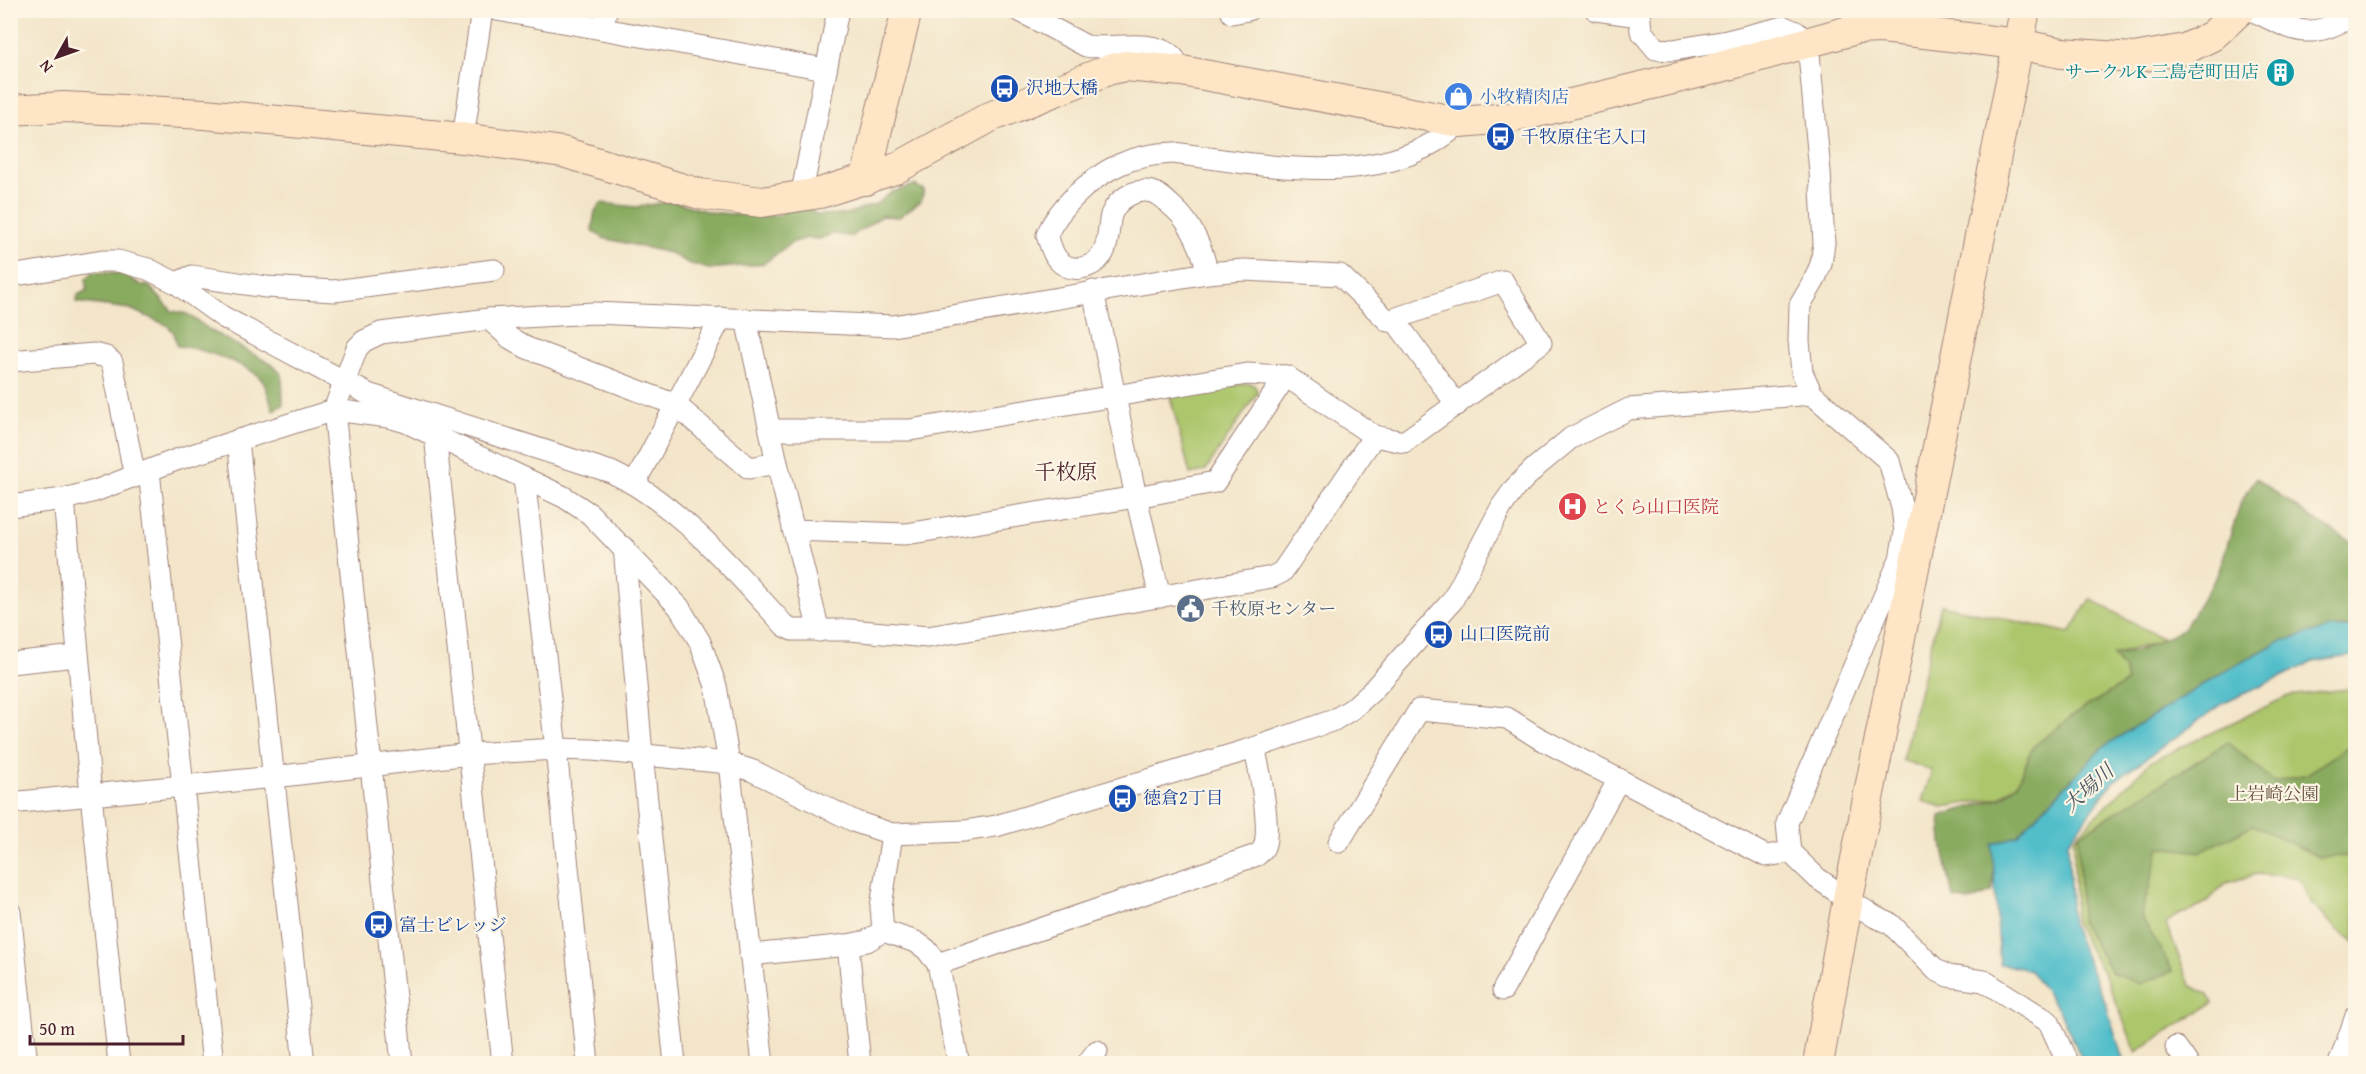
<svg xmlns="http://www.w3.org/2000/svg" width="2366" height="1074" viewBox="0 0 2366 1074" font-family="'Gentium Book Plus','Noto Serif JP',serif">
  <rect width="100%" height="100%" fill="#fcf5e5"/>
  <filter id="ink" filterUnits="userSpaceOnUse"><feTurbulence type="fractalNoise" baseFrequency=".0167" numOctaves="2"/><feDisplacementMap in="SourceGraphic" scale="12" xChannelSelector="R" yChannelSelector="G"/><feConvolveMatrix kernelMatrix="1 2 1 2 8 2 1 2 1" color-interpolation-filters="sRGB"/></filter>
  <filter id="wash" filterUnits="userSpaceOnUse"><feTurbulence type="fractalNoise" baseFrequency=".008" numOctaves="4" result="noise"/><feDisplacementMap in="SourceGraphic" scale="24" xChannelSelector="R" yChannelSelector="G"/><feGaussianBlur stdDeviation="1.35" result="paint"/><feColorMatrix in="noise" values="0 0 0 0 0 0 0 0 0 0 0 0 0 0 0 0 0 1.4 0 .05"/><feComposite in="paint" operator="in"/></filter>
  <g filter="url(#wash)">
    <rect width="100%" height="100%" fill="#f3e5c9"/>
    <g fill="#acc66c" stroke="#7b724c" stroke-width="1.5">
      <path d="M1248,383L1254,385L1258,392L1205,471L1190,474L1170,396Z"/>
      <path d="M2090,599L2165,640L2113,655L2125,671L2127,682L2076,713L2033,747L2018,783L1999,798L1943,807L1922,801L1932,771L1902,760L1941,605L2070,633Z"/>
      <path d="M2355,688V942L2338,930L2310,902L2302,883L2295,877L2257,874L2226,883L2207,902L2192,911L2176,915L2166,924L2190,985L2207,994L2213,1003L2136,1052L2107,980L2075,923L2074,838L2150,762L2288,696Z"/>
    </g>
    <g fill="#89ab60" stroke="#6a6546" stroke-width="1.5">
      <path d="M914,185L924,190L921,201L899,217L882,216L852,236L832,234L819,239L807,238L791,243L763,264L709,269L688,263L670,253L603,238L592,230L595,211L601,203L636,207L673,201L709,212L754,216L779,215L791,207H807L817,215L847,214L876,204L892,192Z"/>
      <path d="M93,272L124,274L141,285L149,286L172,311L187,314L213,332L273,365L282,375L283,405L273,410C270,401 267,386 261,379C249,364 196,347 177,346L174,333L167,325L130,309L76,302L78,295L87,290L86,279Z"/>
      <path d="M2256,478L2313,519L2355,544V625L2328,629L2278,642L2213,678L2103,747L2017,836L1996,843L1992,892L1969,901L1953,898L1942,843L1940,816L2003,797L2018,783L2033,747L2076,713L2127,682L2125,671L2113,655L2137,651L2183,630L2218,574L2241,502Z"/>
      <path d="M2228,742L2274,782L2307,774L2355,742V856L2319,857L2253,825L2201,852L2160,847L2141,916L2173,971L2140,984L2112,973L2081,922L2078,836Z"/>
    </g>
    <path fill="#51beca" stroke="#4e6e7a" stroke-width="1.5" d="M2355,627V655L2313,662L2224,703L2113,782L2068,842L2072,925L2106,1004L2124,1063H2084L2059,1010L2030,970L2000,964L1992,844L2017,836L2103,747L2213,678L2278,642L2330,628Z"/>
  </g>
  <g filter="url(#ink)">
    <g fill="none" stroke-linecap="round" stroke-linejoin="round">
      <defs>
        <g id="street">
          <path d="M497,10L825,69"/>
          <path d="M1018,10L1086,46C1112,50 1149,38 1171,55C1176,59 1179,66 1182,71"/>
          <path d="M1596,10L1639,16"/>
          <path d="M1639,10L1641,31L1656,49L1673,50L1727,41L1784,27L1796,32L1808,43L1820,172L1824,243L1821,264L1814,281L1800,305L1799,341L1802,372L1812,394L1889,461L1902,508L1905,532L1900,559L1787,823L1790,852L1817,878L1840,894L1875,917L1891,924L1936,970L1948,976L1984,981L2049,1022L2068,1064"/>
          <path d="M2251,10C2299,32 2306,42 2356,14"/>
          <path d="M1232,13L1248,10"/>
          <path d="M603,29L606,10"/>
          <path d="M463,138L482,10"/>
          <path d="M801,197L838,10"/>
          <path d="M1207,273L1244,270L1340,275L1388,321L1394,319L1457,405"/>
          <path d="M10,276L103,261H118L148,269L176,283L223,317L368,394L611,472C676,502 737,573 785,626L792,630H850L928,637L1272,577L1282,572L1374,436"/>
          <path d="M176,283L192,276L266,287L334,291L494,270"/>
          <path d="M1093,291L1136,497L1160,597"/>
          <path d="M489,319L510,338L527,348L676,405L749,468L777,463"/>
          <path d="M746,319L777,463L819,631"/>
          <path d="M10,361L94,354L106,357L112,362L135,477"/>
          <path d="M771,430H910L1247,374L1286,376L1374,436L1404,442L1541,343L1503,281L1394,319"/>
          <path d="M435,435L503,1064"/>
          <path d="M238,440L304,1064"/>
          <path d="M149,471L213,1064"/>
          <path d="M524,478L556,749L588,1064"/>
          <path d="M635,483L721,318"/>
          <path d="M64,499L91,795L119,1064"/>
          <path d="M10,506L64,499L95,491L176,460L334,410L388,417L406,422L564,497L590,514L679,607L700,642L716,686L729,763L763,1064"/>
          <path d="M793,530L906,534L1136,497L1215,482L1286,376"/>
          <path d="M624,547L642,754L675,1064"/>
          <path d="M10,663L77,656"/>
          <path d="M10,803L274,777L470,754L556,749L592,750L729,763L753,771L856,822L892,834L964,831L996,826L1254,748L1334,720L1352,709L1372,691L1452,601L1502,506L1515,488L1536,467L1571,438L1629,409L1812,394"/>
          <path d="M1339,842L1419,710L1507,718L1537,737L1766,856L1790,852"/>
          <path d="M10,912L27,1064"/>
          <path d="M883,931L881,907L892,834"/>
          <path d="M848,945L860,1064"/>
          <path d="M750,955L848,945L867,941L883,931L916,942L926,949L938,964L959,1064"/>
          <path d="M938,964L1257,855C1261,852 1264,849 1265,844C1270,823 1260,770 1254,748"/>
          <path d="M1503,990L1619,779"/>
          <path d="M2176,1047L2188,1064"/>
          <path d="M402,1064L334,410L357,348L364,341L381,333L489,319L594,313L893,326L1207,273C1204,251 1191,223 1174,208C1167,202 1160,194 1152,192C1135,188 1117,199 1111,215C1108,227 1109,245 1102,255C1092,269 1071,274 1058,260C1052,254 1050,243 1047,235C1053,220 1063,208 1074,197C1103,168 1133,154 1174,153C1263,165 1389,193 1460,122"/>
          <path d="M1087,1064L1097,1051"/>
          <path d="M2339,1064L2356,1016"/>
        </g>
        <g id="secondary">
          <path d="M10,110L64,107L204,114L463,138L563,152L700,194L762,202L820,193L895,169L990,117L1108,70L1125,66L1182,71L1460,122L1508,118L1550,109L1710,70L1856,29L1882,28L2018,44L2062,53L2134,58L2185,49L2212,36L2240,10"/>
          <path d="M866,180L877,129L907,10"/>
          <path d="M1818,1064L1848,899L2025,10"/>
        </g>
      </defs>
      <use href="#street" stroke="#9e827a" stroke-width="23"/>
      <use href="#secondary" stroke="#9e827a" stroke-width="32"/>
      <use href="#street" stroke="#fff" stroke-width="21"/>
      <use href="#secondary" stroke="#fde5c5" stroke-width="30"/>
    </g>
  </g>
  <defs>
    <symbol id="building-disc" viewBox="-11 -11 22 22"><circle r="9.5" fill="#0f9aa8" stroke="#fcf5e5"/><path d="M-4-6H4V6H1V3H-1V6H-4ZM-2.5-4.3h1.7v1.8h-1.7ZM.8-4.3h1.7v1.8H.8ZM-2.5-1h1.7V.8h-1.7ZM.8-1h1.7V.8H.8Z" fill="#fff"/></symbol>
    <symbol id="bus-disc" viewBox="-11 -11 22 22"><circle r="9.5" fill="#1a4fb4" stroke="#fcf5e5"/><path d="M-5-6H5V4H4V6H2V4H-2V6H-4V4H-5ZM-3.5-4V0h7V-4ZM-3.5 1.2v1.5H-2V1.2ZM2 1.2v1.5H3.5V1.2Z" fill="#fff"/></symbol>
    <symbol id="shop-disc" viewBox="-11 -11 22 22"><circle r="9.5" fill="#3f7fe0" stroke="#fcf5e5"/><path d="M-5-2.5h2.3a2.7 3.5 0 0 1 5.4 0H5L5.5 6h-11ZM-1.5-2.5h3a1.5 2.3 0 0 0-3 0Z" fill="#fff"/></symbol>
    <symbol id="hospital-disc" viewBox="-11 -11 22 22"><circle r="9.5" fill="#e0444e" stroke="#fcf5e5"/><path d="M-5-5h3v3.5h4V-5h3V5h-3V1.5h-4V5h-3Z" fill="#fff"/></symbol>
    <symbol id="civic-disc" viewBox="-11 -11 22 22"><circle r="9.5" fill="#5c6f8a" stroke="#fcf5e5"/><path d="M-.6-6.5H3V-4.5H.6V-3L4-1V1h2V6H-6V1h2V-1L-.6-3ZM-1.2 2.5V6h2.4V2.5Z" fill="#fff"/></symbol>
  </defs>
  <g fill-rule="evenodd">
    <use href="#building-disc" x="2264" y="56" width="33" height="33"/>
    <use href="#bus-disc" x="988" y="72" width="33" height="33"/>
    <use href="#shop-disc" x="1442" y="80" width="33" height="33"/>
    <use href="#bus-disc" x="1484" y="120" width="33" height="33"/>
    <use href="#hospital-disc" x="1556" y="490" width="33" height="33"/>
    <use href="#civic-disc" x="1174" y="592" width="33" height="33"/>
    <use href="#bus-disc" x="1422" y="618" width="33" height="33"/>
    <use href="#bus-disc" x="1106" y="782" width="33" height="33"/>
    <use href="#bus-disc" x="362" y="908" width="33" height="33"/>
  </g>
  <g text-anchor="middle" stroke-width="4.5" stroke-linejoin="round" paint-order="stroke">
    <g font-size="18" fill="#0d838f" stroke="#fcf5e5" text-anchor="end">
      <text x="2259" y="78">サークルK 三島壱町田店</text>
    </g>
    <g font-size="18" fill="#164399" stroke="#fcf5e5" text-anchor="start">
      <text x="1026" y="94">沢地大橋</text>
      <text x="1521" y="143">千牧原住宅入口</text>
      <text x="1460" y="640">山口医院前</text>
      <text x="1143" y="804">徳倉2丁目</text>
      <text x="399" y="931">富士ビレッジ</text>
    </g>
    <g font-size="18" fill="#366cbe" stroke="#fcf5e5" text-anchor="start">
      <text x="1479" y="103">小牧精肉店</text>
    </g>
    <g font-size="18" fill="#be3a42" stroke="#fcf5e5" text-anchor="start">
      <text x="1593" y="513">とくら山口医院</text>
    </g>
    <g font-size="18" fill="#4e5e75" stroke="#fcf5e5" text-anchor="start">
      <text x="1211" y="615">千枚原センター</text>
    </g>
    <g font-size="18" fill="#67513e" stroke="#fcf5e5">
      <text x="2274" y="800">上岩崎公園</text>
    </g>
    <g font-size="20" font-style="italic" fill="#4c5763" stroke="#fcf5e5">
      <text transform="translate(2088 788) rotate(-42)" y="7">大場川</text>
    </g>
    <g font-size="21" fill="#4a1f2b" stroke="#fcf5e5">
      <text x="1066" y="479">千枚原</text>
    </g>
  </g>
  <rect width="2366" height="1074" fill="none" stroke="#fcf5e5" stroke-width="36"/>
  <g transform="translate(57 57) rotate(230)" stroke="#fcf5e5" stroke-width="4.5" paint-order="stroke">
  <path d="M0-4.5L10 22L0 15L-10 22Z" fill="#4a1f2b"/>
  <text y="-9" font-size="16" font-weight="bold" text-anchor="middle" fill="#4a1f2b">N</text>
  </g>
  <path d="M30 1035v9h153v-9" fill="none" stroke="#4a1f2b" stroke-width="3"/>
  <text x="39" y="1035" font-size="18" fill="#4a1f2b" stroke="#fcf5e5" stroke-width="4.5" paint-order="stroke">50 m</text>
</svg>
